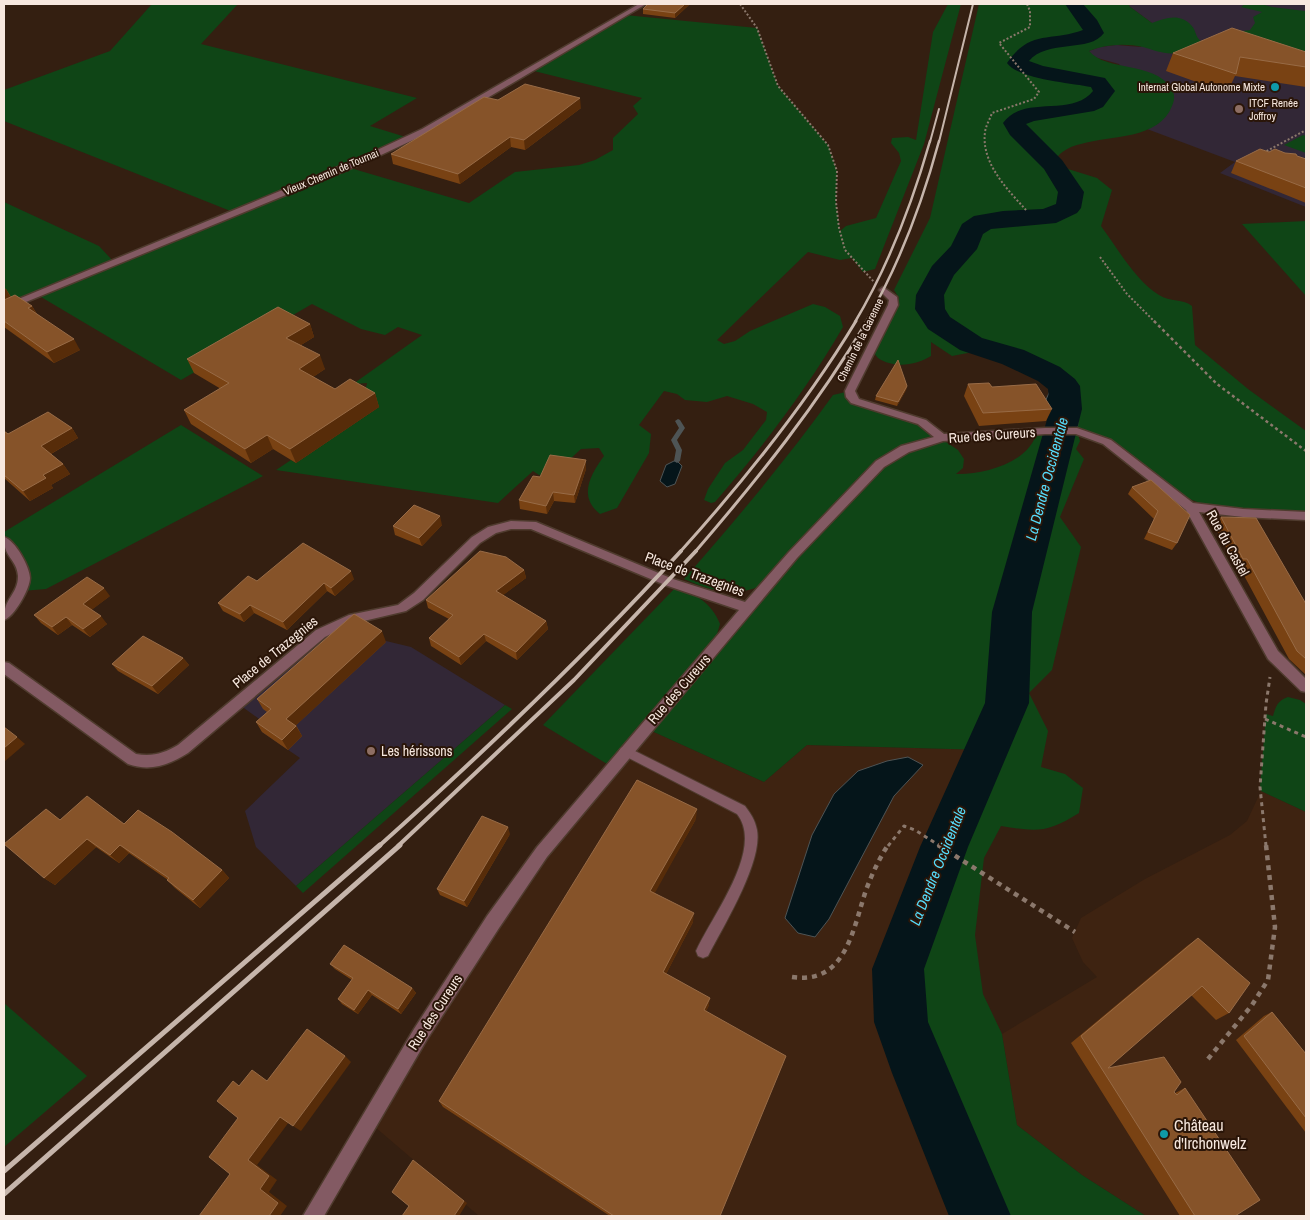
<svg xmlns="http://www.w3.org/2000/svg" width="1310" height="1220" viewBox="0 0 1310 1220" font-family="'Archivo Narrow',sans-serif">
  <rect width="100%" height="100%" fill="#341f11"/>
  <g fill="#3e2311">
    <path d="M645,728L764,782L807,745L987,750L944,847L898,969L901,1022L920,1073L980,1216H479L368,1121L493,922Z"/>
    <path d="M1261,791L1306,812V1216H1146L1082,1175L1017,1125L1002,1034L1097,977L1083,962L1072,938L1081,918L1145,879L1230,835L1247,821Z"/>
  </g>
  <g fill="#322736">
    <path d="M1130,4H1306V207L1220,173L1235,162L1147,129L1159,123L1119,64L1094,57L1089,51L1100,47L1116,45L1141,47L1152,23L1129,6Z"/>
    <path d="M328,627L411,647L505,705L296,886L256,847L245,811L300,758L262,732L269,726L237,703Z"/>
  </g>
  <g fill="#0f4516">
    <path d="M152,4H238L201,44L417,98L370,126L409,138L347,167L469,203L515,172L579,165L595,160L613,150V138L638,114L633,106L642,98L530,70L625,15L757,28L778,86L828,145L837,171L836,202L840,231L846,226L876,218L901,161L899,153L891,143L892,138L908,137L916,140L933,32L948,4H961L924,144L875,269L863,272L852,258L840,260L808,252L717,340L724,344L735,341L750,331L813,304L825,307L840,316L843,327C807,389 762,448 715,502L711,503L704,500L708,489L725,463L743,450L766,420L767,412L753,404L727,396L707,402L685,400L677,394L664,391L639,425L651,434L649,453L617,508L600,514C578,497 590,475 604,456L599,448L581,449C569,460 556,473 539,475L533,471L498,503L276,470L291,460L296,463L379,407L364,398L367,383L353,384L422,335L398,327L385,335L361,329L312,304L181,380L36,294L17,302L4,294V202L99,246L113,261L233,212L4,121V90L110,51Z"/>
    <path d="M979,4H1130L1129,6L1152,23C1165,18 1180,13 1191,25C1197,31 1194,36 1202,42C1195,45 1186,52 1177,53C1165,55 1154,50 1143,47C1125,43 1106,44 1089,51C1107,72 1153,61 1171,88C1175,94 1175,99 1172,106C1159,140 1111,135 1081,144C1072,146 1065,149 1058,156L1059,163L1068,169L1097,178L1112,190L1101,226C1118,249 1135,280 1159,295C1170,302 1184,299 1192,306L1195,345L1248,389L1306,431V516C1278,515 1218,511 1192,500C1167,489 1148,470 1125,456C1111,446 1093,439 1077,431L1080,441L1076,449L1084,459L1060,517L1081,547L1052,670L1029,693L1048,731L1041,767L1065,774L1083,788L1079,813C1047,833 1037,832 1001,826L984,858L975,935L983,994L1002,1034L1017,1125L1082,1175L1146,1216H980L920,1073L901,1022L898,969L944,847L986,750L807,745L764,782L645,728L612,767L543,725L677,586C696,595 712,603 720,624L715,641L760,586C734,598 708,590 684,579C736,520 787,459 833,395L850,391L851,397L908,417L958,450L964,459L963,468L956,474C984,475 1031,462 1037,431H1045L1079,421L1076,401L1071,387L1052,371L1035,360L981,347L978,351L952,356L931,342V356C917,365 894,369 878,358C876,356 873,351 871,348L897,304L899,298L894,290L930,218Z"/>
    <path d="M1245,4H1261L1272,7L1305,11L1306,8V70L1230,33L1250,30L1255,23L1253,17L1262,12L1241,7Z"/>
    <path d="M1303,135L1306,136V153L1284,145Z"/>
    <path d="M1306,221V296L1242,224Z"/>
    <path d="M181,425L263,476L46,589L22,591L17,558L4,541V532Z"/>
    <path d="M1288,697L1300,700L1306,704V812L1261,791L1260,787L1266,714L1273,716C1276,706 1277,701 1288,697Z"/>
    <path d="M505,705L512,709L303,893L296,886Z"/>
    <path d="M4,1003L87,1076L4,1147Z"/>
  </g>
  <g fill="#05151a" stroke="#4e5455">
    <path d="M984,345C1030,359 1086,369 1077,431H1054L1055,418L1045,402L1052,386C1040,363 1002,356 978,351Z"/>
    <path d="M674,461H677L682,466L675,484L667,487L660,481L666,465Z"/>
    <path d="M908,757L923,765L894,796L829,919L815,937L798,933L785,918L812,835L834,794L858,771L887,761Z"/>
  </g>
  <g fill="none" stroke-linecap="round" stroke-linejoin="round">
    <path fill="#4e5455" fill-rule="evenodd" d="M678,419L680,420L685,428L677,440L682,450L680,461L677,463L674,461L676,450L671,440L679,428L675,421Z"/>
    <path fill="#05151a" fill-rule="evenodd" d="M1065,4H1083L1097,20L1104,33C1090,53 1047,39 1029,61L1043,66L1105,78L1115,91L1103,107L1094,111L1034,121L1026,124L1062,160L1084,192L1081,208L1077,213L1056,223L991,229L983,234L977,249L954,275L944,295L945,309L950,317L982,338L1024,350L1060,367L1075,379L1080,386L1082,409L1032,612L1029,703L968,847L924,969L928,1022L1011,1216H949L892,1073L874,1022L872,969L920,847L985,703L992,612L1050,409L1048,389L1038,381L1002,364L960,350L928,329L915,309L916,295L932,266L951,246L962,224L974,216L1003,211L1043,209L1056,204L1058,192L1044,169L1010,135L1003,123C1023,94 1072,118 1093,91L1091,87C1071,83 1018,79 1007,63C1030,29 1051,42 1083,30Z"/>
    <defs>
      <path id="lane" d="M625,746L745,806C751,814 755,820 757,830C763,862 723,927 708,956L703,958L698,956L696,951C711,917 765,849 737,814L621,754L619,751L621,748Z"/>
      <g id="street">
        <path d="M639,4H646L428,133L366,162L4,311V305L360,158L422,129Z"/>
        <path d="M883,287L897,297L898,305L855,391L859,399L926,420L944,434L1045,428H1077L1111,440L1193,503L1243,509L1306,512V520L1243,517L1199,512L1278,651L1306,679V692L1301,691L1268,659L1186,510L1103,444L1076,434H1045L943,441L909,452L884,467L797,558L547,857L499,928L426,1041L324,1216H303L414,1029L487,916L537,847L739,610L665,585L531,529H511L496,533L480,543L423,600L406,611L351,624L325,637L188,753C169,765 150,772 128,764L4,674V662L9,663L136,754C153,757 164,753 178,745L316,630L349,615L398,605L414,593L472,537L488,527L511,521L536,522L673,579L745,602L789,552L876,461L901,446L934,437L918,424L851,403L846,397L845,391L888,305L889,300L879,290Z"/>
        <path d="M4,537C15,540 30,567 30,578C30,589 14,617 4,620C3,598 18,595 18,576C17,559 3,557 4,537Z"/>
      </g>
    </defs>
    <use href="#lane" stroke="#4f3b2e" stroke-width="2"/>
    <use href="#street" stroke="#4f3b2e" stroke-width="3"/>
    <g stroke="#8b786c" stroke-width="2" stroke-dasharray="2 2" stroke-linecap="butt">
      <path d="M740,4L757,28L778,86L828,145L837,171L836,202L839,228L845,250L874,282"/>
      <path d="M1263,153L1306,130"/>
      <path d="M1026,210C1007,189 981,163 985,132C986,125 990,119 992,113L1034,99L1039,92L999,43L1030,27V11L1027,4"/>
      <path d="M1100,257L1127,294L1155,322"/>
    </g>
    <path stroke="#8b786c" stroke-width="2.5" stroke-dasharray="3 3" stroke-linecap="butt" d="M1154,321L1217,384L1306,451"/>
    <g stroke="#8b786c" stroke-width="3" stroke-dasharray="4 4" stroke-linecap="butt">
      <path d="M1265,719L1306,737"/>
      <path d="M888,846L904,826L915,830L940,846"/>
      <path d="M1266,846L1260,787L1266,704L1270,677"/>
    </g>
    <g stroke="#8b786c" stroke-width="4.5" stroke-dasharray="5 5" stroke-linecap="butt">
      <path d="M938,845L1075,932"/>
      <path d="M792,977C846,985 853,929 866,890C872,874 879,859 888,845"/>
      <path d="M1208,1059L1252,1005L1268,980L1275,927L1266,845"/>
    </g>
    <use href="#lane" fill="#835a63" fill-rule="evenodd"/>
    <use href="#street" fill="#835a63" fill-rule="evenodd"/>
    <g stroke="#c6b5ab" stroke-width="2">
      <path d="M930,142L939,109"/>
      <path d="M939,142L973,4"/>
    </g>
    <g stroke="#c6b5ab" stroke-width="2.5">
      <path d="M855,322C889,265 912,204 930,141"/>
      <path d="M866,322C899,265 922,204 939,141"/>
    </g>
    <g stroke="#c6b5ab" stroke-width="3">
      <path d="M680,552C744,481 806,404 856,321"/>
      <path d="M695,552C758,479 818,404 867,321"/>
    </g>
    <g stroke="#c6b5ab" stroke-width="4">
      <path d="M379,846C484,752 586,655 681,551"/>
      <path d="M398,846L574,680L696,551"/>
    </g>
    <g stroke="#c6b5ab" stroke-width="5">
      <path d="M4,1171L380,845"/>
      <path d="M4,1194L400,845"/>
    </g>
  </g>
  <g fill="#794213">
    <path d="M648,4H690L675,18L643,14V9Z"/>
    <path d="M1306,52V87L1235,76L1227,93L1166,71L1173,53Z"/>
    <path d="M498,100L581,108L525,150L511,147L460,184L393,164L391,154Z"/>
    <path d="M1269,152L1285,153L1297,156L1306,159V203L1231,173L1236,161Z"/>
    <path d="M4,288L6,289L11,297L32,306L37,314L80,350L54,363L4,327Z"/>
    <path d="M310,324L314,337L301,345L325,369L313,377L335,389L375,393L379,407L296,463L273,449L251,463L191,424L184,410L221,389L194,373L187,359Z"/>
    <path d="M968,384L992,387L1052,409L1046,421L979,426L964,396Z"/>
    <path d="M907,386L906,390L897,406L875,400L876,396Z"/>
    <path d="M72,428L78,438L51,454L63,464L70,474L51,485L53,488L30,501L4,478V431L8,434Z"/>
    <path d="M586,469L575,503L554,501L547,514L520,509L519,500L540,477Z"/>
    <path d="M1151,480L1177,543L1172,550L1144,539L1154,519L1128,494L1132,487Z"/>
    <path d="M1221,517L1306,604V675L1289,659L1240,568H1237L1215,527Z"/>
    <path d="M442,525L422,546L395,535L393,526Z"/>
    <path d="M524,570L526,578L503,595L546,621L548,629L517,660L486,641L461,665L431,646L429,638L449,619L428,608L426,600Z"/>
    <path d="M354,579L335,596L327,591L287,630L254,613L244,622L223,611L218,603L257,581Z"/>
    <path d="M110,596L91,610L107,624L90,637L72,625L58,635L41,623L34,615Z"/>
    <path d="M386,642L296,725L302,736L288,750L262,732L256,722L267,712L263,709L257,699Z"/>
    <path d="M183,658L189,665L158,694L118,671L112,664Z"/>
    <path d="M696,819L654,893L693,922L666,974L709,1005L706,1011L720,1216H610L443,1107L439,1101Z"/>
    <path d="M60,820L124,824L222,870L229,878L200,908L175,888L167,880H168L129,853L119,863L96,847L55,885L44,878Z"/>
    <path d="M510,834L467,907L440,895L437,889Z"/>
    <path d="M1198,938L1229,1013L1216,1020L1191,995L1108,1068L1174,1092L1175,1093L1185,1088L1235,1216H1180L1071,1043L1187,946Z"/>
    <path d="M330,964L412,988L416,993L401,1014L372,995L358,1014L342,1004L338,999L352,980L335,969Z"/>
    <path d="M1272,1012L1306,1054V1133L1236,1040L1264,1016Z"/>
  </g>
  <g fill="#572c09">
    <path d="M685,4H690L675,18V13Z"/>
    <path d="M580,98L581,108L525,150L524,140Z"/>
    <path d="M510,137L511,147L460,184L458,174Z"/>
    <path d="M6,289L12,300L4,303V290Z"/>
    <path d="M32,306L38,317L28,308Z"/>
    <path d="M310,324L314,337L291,351L286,338Z"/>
    <path d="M74,339L80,350L54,363L47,352Z"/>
    <path d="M320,355L325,369L304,383L299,369Z"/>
    <path d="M907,386L906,390L897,406L898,402Z"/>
    <path d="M375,393L379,407L296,463L290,449Z"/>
    <path d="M72,428L78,438L47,456L41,446Z"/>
    <path d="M267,435L273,449L251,463L245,449Z"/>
    <path d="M586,460V469L575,503L574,495Z"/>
    <path d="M63,464L70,474L51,485L53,488L30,501L23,491L43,475Z"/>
    <path d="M553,492L554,501L547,514L546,506Z"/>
    <path d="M440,516L442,525L422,546L419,538Z"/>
    <path d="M524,570L526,578L498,599L496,591Z"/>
    <path d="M351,571L354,579L335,596L331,588Z"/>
    <path d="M324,583L327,591L287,630L283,622Z"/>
    <path d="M104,588L110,596L89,612L83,604Z"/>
    <path d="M250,605L254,613L244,622L240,614Z"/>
    <path d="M101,616L107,624L90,637L83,629Z"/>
    <path d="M66,617L72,625L58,635L52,627Z"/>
    <path d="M546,621L548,629L517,660L516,652Z"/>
    <path d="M382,631L386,642L292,729L286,719Z"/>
    <path d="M484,634L486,641L461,665L459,657Z"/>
    <path d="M183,658L189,665L158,694L152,686Z"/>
    <path d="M296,726L302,736L288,750L282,740Z"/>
    <path d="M17,737L25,744L4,762V748Z"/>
    <path d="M697,809L696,819L651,900L650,891Z"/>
    <path d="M508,827L510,834L467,907L464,901Z"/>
    <path d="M87,839L96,847L55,885L44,878Z"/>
    <path d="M120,845L129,853L119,863L110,855Z"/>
    <path d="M222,870L229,878L200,908L193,900Z"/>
    <path d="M694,913L693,922L663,980V972Z"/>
    <path d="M412,988L416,993L401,1014L398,1009Z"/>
    <path d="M368,990L372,995L358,1014L354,1010Z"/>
    <path d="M710,998L709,1005L703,1017L704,1010Z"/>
    <path d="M345,1056L351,1062L301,1131L293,1126Z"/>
    <path d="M280,1117L289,1122L257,1165L277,1180L269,1192L287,1206L280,1216H269L260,1189L248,1160Z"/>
    <path d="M413,1160L467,1203L459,1216H454Z"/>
  </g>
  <g fill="#865329" stroke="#986b46">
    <path d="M648,4H685L675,13L643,9Z"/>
    <path d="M1232,28L1306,52V67L1240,57L1236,74L1173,53Z"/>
    <path d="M525,84L580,98L524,140L510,137L458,174L391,154L484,97L498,100Z"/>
    <path d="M1260,149L1269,152L1275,149L1285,153L1296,154L1297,156L1306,159V188L1236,161Z"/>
    <path d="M15,295L32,306L28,308L74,339L47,352L4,321V300Z"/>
    <path d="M278,307L310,324L286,338L320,355L299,369L335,389L350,379L375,393L290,449L267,435L245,449L184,410L229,383L187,359Z"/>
    <path d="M898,360L907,386L898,402L876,396Z"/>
    <path d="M989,383L992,387L1036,384L1052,409L983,413L968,384Z"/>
    <path d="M48,412L72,428L41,446L63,464L43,475L46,478L23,491L4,475V431L8,434Z"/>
    <path d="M550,455L586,460L574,495L553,492L546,506L519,500L533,476L540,477Z"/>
    <path d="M1151,480L1190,515L1177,543L1148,532L1158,511L1132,487Z"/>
    <path d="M414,505L440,516L419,538L393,526Z"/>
    <path d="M1221,517L1256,518L1306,604V659L1297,651L1247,559H1243Z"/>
    <path d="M303,543L351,571L331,588L324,583L283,622L250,605L240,614L218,603L248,576L257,581Z"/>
    <path d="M480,551L506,557L524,570L496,591L546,621L516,652L484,634L459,657L429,638L453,615L426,600Z"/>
    <path d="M87,577L104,588L83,604L101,616L83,629L66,617L52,627L34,615Z"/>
    <path d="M354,614L382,631L286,719L296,726L282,740L256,722L271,709L257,699Z"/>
    <path d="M143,636L183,658L152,686L112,664Z"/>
    <path d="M4,727L17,737L4,748Z"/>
    <path d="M637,780L697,809L650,891L694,913L663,972L710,998L704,1010L786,1056L720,1216H614L439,1101Z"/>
    <path d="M87,796L124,824L138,810L172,832L222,870L193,900L167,880L169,878L120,845L110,855L87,839L44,878L4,844L46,809L60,820Z"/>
    <path d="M482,816L508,827L464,901L437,889Z"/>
    <path d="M1198,938L1250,983L1229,1013L1202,986L1108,1068L1164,1057L1181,1082L1174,1092L1177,1095L1185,1088L1260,1200L1235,1216H1195L1081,1036Z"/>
    <path d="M344,945L412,988L398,1009L368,990L354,1010L338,999L353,978L330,964Z"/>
    <path d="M1272,1012L1306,1054V1118L1244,1036Z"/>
    <path d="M307,1029L345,1056L293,1126L280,1117L248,1160L269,1176L260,1189L278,1203L269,1216H199L230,1174L209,1157L238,1118L217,1101L233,1081L239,1086L252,1070L267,1081Z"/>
    <path d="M413,1160L464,1201L454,1216H402L409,1206L392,1192Z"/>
  </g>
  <g fill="#0f9aa8" stroke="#2a1508" stroke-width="2">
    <circle cx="1275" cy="87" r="5"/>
    <circle cx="1164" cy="1134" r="5"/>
  </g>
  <g fill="#8d6e63" stroke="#2a1508" stroke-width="2">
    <circle cx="1239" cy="109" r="5"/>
    <circle cx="371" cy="751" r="5"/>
  </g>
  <g text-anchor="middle" stroke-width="4" stroke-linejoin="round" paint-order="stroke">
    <g font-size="11" fill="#f7e8df" stroke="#2a1508" text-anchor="end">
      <text x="1265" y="91">Internat Global Autonome Mixte</text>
      <text x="1249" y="107" text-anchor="start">ITCF Renée<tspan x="1249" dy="13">Joffroy</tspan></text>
    </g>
    <g font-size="11" fill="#f7e8df" stroke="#2a1508">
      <text transform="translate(331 172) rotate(-23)" y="4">Vieux Chemin de Tournai</text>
      <text transform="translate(860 340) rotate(-64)" y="4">Chemin de la Garenne</text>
    </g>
    <g font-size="14" fill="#f7e8df" stroke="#2a1508">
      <text transform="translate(992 435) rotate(-4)" y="5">Rue des Cureurs</text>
      <text transform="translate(1228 543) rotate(61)" y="5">Rue du Castel</text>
      <text transform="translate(695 574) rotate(20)" y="5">Place de Trazegnies</text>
      <text transform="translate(275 652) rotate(-39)" y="5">Place de Trazegnies</text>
      <text transform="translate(679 689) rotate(-49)" y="5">Rue des Cureurs</text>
      <text transform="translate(435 1012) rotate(-57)" y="5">Rue des Cureurs</text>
    </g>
    <g font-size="14" fill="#f7e8df" stroke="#2a1508" text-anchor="start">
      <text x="381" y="756">Les hérissons</text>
    </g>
    <g font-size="15" font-style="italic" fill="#56dcfb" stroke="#2a1508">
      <text transform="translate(1047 479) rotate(-75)" y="5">La Dendre Occidentale</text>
      <text transform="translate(938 866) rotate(-68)" y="5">La Dendre Occidentale</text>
    </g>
    <g font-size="16" fill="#f7e8df" stroke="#2a1508" text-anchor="start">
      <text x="1174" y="1131">Château<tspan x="1174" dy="18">d'Irchonwelz</tspan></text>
    </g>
  </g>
  <rect width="1310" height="1220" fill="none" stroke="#f7e8df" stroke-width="10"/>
</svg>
